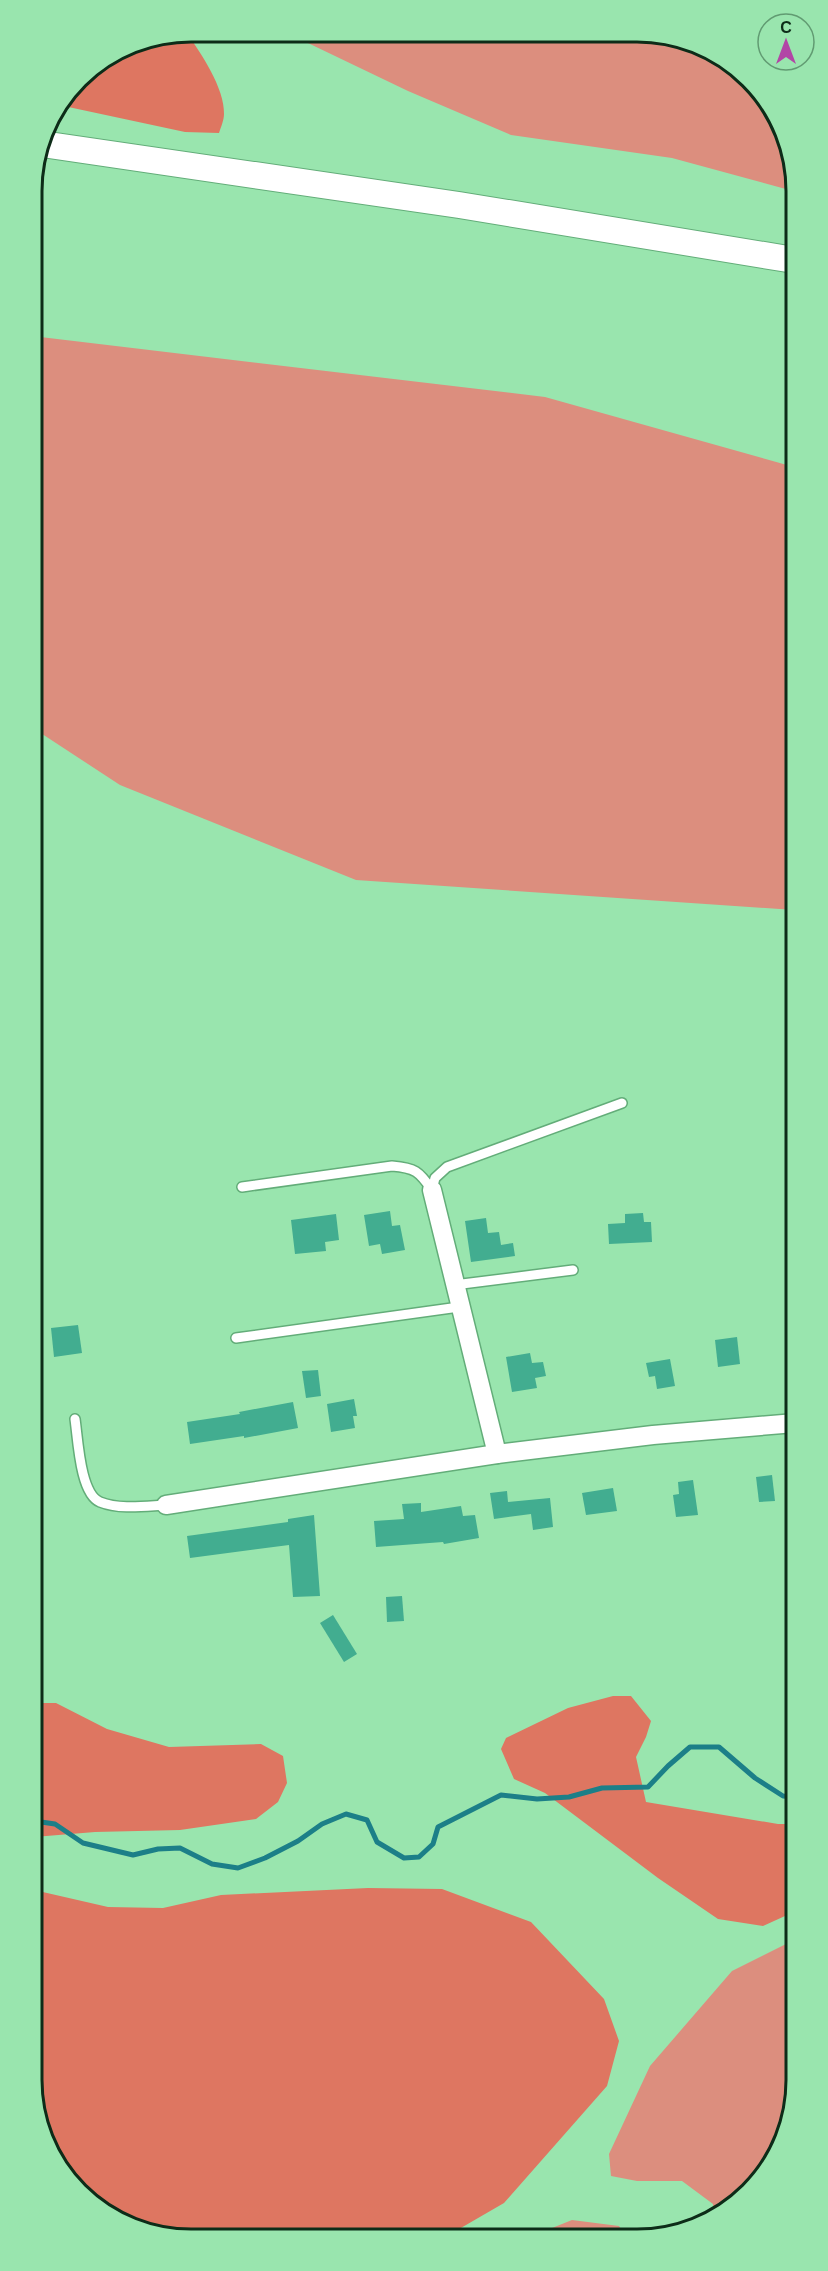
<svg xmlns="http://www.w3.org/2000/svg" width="828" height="2271" viewBox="0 0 828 2271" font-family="Arial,sans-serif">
  <rect width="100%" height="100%" fill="#99e5ae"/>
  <g fill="#dc8e7e">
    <path d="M285,32L669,35L750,78L793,159V191L672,158L511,135L408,91Z"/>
    <path d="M32,336L545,397L794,467V910L356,880L120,785L33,728Z"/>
    <path d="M796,1939V2090L784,2141L757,2185L715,2219L713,2204L682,2181H637L611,2176L609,2154L650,2066L732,1971Z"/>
    <path d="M572,2220L619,2226L626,2236H532Z"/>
  </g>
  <g fill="#de7661">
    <path d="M186,32C201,53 225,89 224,114C224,120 221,127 219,133L185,132L59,105L86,71L130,44Z"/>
    <path d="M33,878L42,909V952L33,987Z"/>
    <path d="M613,1696H631L651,1721L646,1737L636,1757L646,1802L778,1824H796V1911L763,1926L718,1919L658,1878L545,1793L514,1779L501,1749L506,1738L568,1708Z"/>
    <path d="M34,1703H56L107,1729L169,1747L261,1744L283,1756L287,1783L278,1802L256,1819L180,1830L95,1832L34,1837Z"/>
    <path d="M368,1888L442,1889L531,1922L604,1999L619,2041L607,2086L504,2203L447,2236L160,2237L78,2193L35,2112L34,1890L108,1907L163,1908L221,1895Z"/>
  </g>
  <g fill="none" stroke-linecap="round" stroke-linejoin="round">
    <path stroke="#1c7f88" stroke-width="5" d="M34,1821L55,1824L83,1843L133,1855L158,1849L180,1848L212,1864L238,1868L265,1858L298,1841L322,1824L346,1814L367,1820L377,1842L404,1858L419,1857L433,1844L438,1827L501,1795L537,1799L569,1797L602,1788L648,1787L668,1766L690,1747H719L755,1778L783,1796L796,1797"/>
  </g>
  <g fill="#42ad90">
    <path d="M390,1211L392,1226L400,1225L405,1250L382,1254L380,1244L369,1246L364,1215Z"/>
    <path d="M643,1213L644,1222H651L652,1242L609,1244L608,1224L625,1223V1214Z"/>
    <path d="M336,1214L339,1240L325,1242L326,1251L295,1254L291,1220Z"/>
    <path d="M486,1218L488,1233L499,1232L501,1245L513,1243L515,1256L471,1262L465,1221Z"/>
    <path d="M78,1325L82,1353L54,1357L51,1328Z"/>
    <path d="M737,1337L740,1364L718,1367L715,1340Z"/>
    <path d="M530,1353L532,1363L543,1362L546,1376L535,1378L537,1388L512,1392L506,1357Z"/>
    <path d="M670,1359L675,1386L657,1389L655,1376L649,1377L646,1363Z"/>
    <path d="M318,1370L321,1396L306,1398L302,1371Z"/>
    <path d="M354,1399L357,1416H353L355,1428L331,1432L327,1404Z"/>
    <path d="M293,1402L298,1428L244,1438V1436L190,1444L187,1422L240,1414L239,1412Z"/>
    <path d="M772,1475L775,1501L759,1502L756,1477Z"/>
    <path d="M693,1480L698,1515L676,1517L673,1495L679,1494L678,1482Z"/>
    <path d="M613,1488L617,1511L586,1515L582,1493Z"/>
    <path d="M507,1491L508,1502L550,1498L553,1527L533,1530L531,1514L494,1519L490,1493Z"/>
    <path d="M421,1503V1512L461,1506L463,1516L475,1515L479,1538L444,1544L443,1542L376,1547L374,1521L404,1519L402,1504Z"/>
    <path d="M314,1515L320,1596L293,1597L289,1545L190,1558L187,1536L288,1522V1519Z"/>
    <path d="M402,1596L404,1621L387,1622L386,1597Z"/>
    <path d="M333,1615L357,1654L344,1662L320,1623Z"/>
  </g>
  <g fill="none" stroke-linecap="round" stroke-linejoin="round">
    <defs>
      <g id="service">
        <path d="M242,1187L392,1166C415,1168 419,1171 432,1190"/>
        <path d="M432,1190L435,1178L447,1167L622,1103"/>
        <path d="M454,1285L573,1270"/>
        <path d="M236,1338L459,1307"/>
        <path d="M75,1419C78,1439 80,1494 100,1502C120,1510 146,1506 166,1505"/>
      </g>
      <g id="minor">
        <path d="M432,1190L497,1454"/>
        <path d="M166,1505L497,1454L653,1435L795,1423"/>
      </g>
      <path id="secondary" d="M42,144L459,205L794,260"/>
    </defs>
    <use href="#service" stroke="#63ad79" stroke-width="12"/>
    <use href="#minor" stroke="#63ad79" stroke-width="21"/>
    <use href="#secondary" stroke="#63ad79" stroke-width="28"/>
    <use href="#service" stroke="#fff" stroke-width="9"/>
    <use href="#minor" stroke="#fff" stroke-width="18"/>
    <use href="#secondary" stroke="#fff" stroke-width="26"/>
  </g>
  <path d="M0 0H828V2271H0ZM191 42H637A149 149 0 0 1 786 191V2080A149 149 0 0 1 637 2229H191A149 149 0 0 1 42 2080V191A149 149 0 0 1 191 42Z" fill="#99e5ae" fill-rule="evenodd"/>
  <path fill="none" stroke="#0d2c18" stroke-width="3" d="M191 42H637A149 149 0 0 1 786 191V2080A149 149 0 0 1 637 2229H191A149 149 0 0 1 42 2080V191A149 149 0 0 1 191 42Z"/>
  <g transform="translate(786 42)"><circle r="28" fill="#99e5ae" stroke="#619b72" stroke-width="1.5"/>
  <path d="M0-4.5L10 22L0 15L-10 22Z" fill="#b246a6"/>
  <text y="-9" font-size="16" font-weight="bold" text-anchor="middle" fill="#0d2c18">С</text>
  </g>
</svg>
